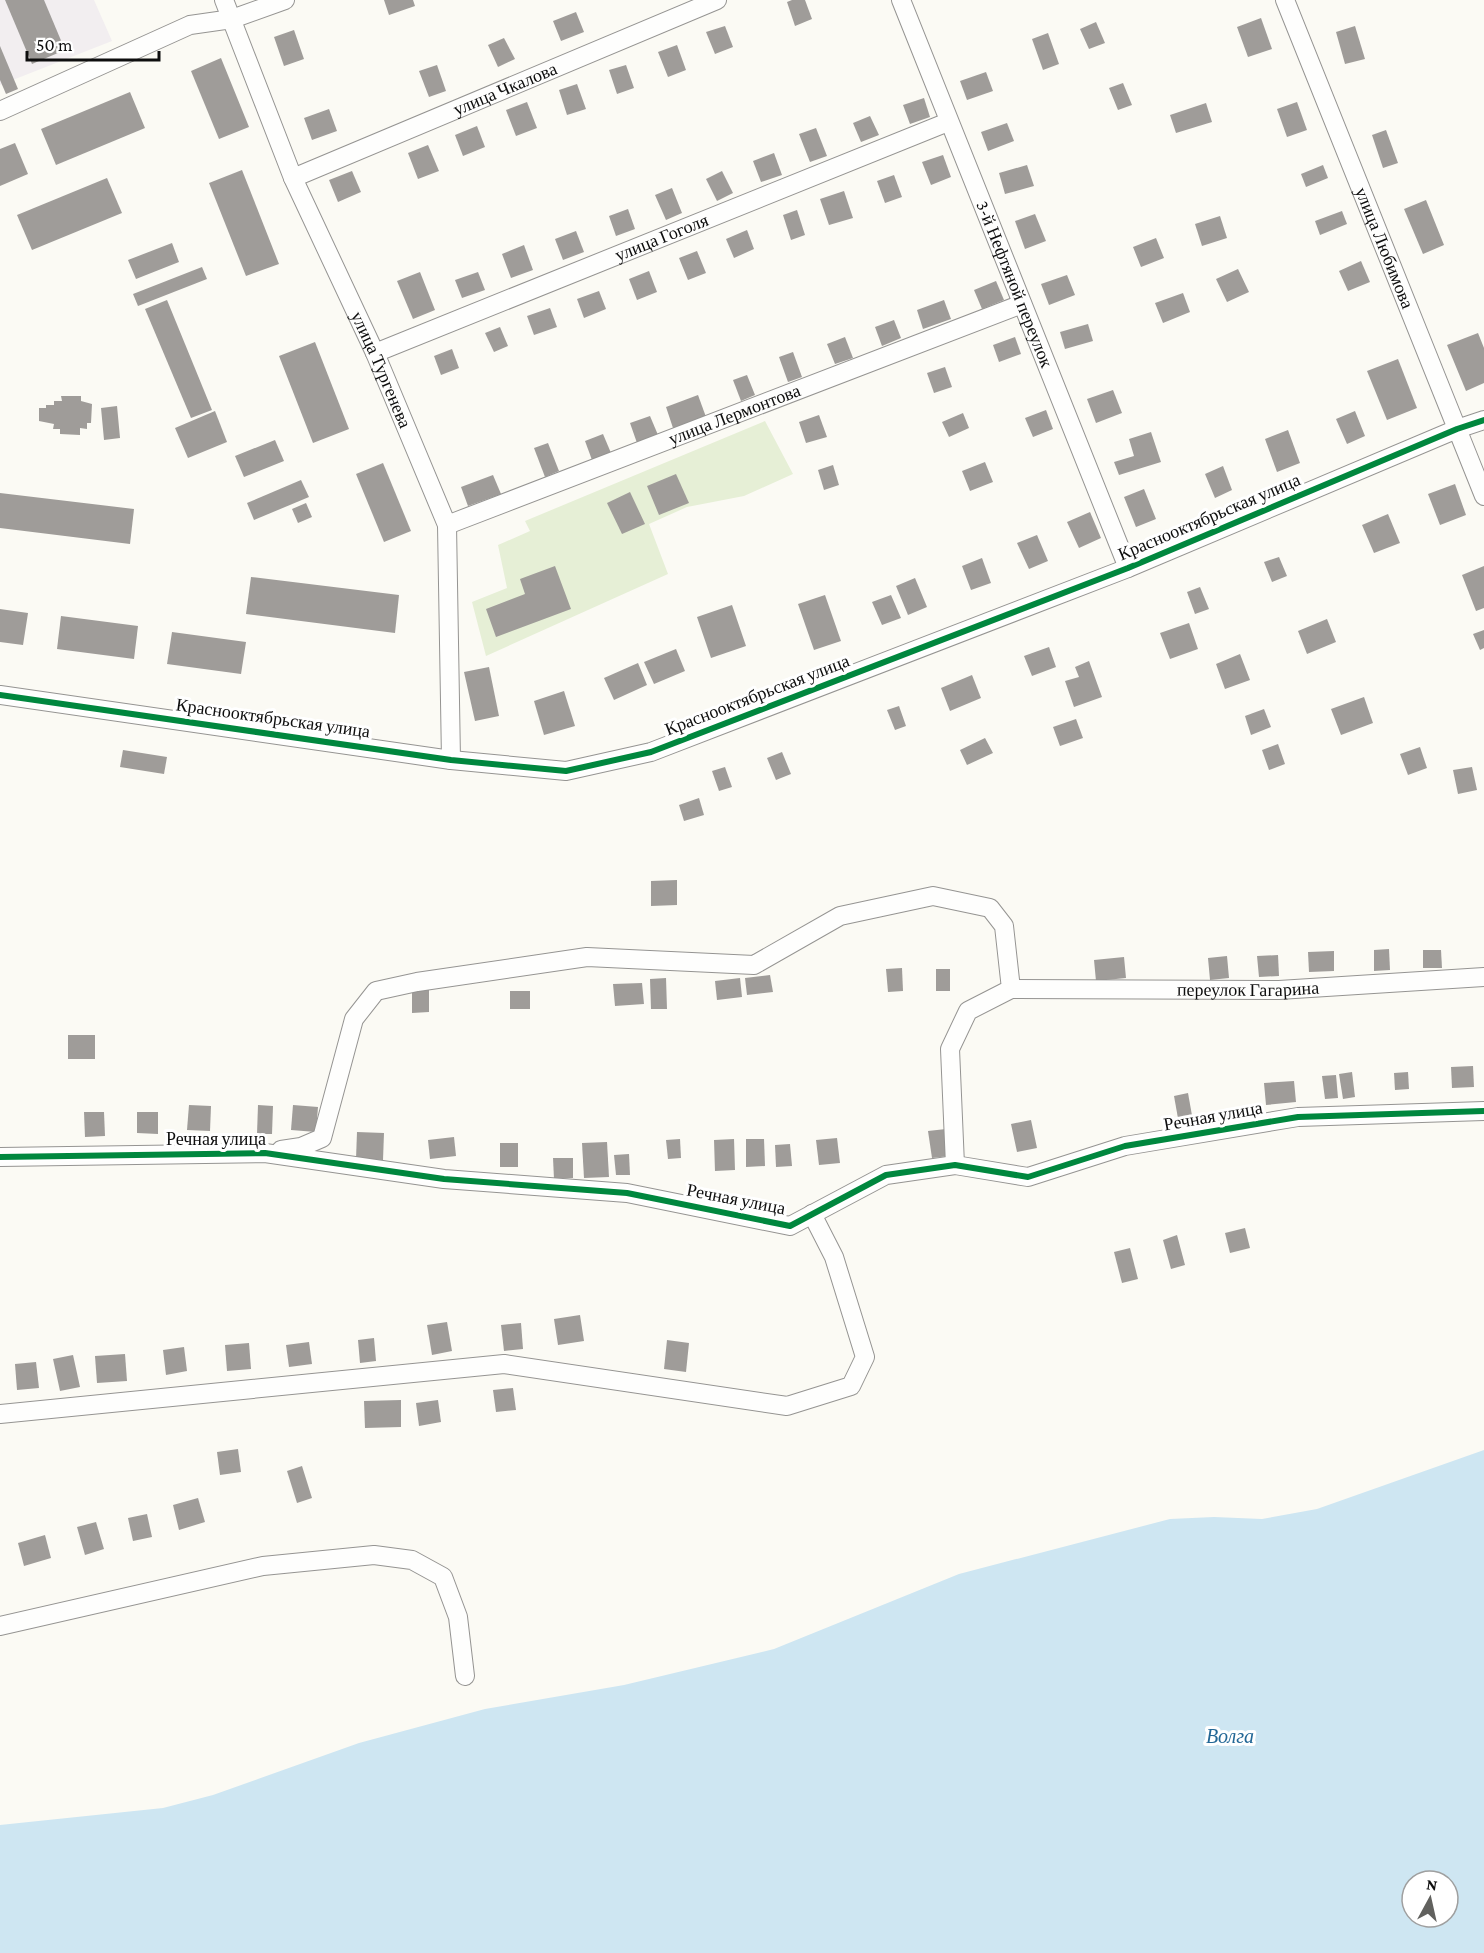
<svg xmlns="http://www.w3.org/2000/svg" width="1484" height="1953" viewBox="0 0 1484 1953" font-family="'Crimson Pro',serif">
  <rect width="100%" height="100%" fill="#fbfaf4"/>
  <path fill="#f2eef0" d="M0,0H94L112,41L0,85Z"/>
  <path fill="#e6efd6" d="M765,421L793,474L744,496L687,507L649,524L668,574L486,656L472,602L507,588L498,545L530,531L525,521Z"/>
  <path fill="#cee6f2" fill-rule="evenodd" d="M1484,1450V1953H0V1825L163,1808L213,1795L359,1743L485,1709L624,1685L774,1649L959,1574L1170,1519L1214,1517L1262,1519L1317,1509ZM1412,1881H1448V1917H1412Z"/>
  <g fill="#9f9c99">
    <path d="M5,0H44L65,50L32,64Z"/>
    <path d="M384,0H413L415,6L389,15Z"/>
    <path d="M792,0H805L812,19L795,26L787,2Z"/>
    <path d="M576,12L584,32L561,41L553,21Z"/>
    <path d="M1261,18L1272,49L1248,57L1237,27Z"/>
    <path d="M1096,22L1105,43L1089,49L1080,29Z"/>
    <path d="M725,26L733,47L715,54L706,32Z"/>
    <path d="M1355,26L1365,59L1345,64L1336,32Z"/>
    <path d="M294,30L304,59L284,66L274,37Z"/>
    <path d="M1048,33L1059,64L1043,70L1032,39Z"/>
    <path d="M504,38L515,59L498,67L488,45Z"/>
    <path d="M677,45L686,70L668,77L658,52Z"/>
    <path d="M0,46L18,89L6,94L0,80Z"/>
    <path d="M221,58L249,127L219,139L191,71Z"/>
    <path d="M437,65L446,91L429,97L419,71Z"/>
    <path d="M626,65L634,88L617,94L609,70Z"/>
    <path d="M986,72L993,91L967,100L960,81Z"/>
    <path d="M1123,83L1132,105L1118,110L1109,88Z"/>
    <path d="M577,84L586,109L567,115L559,90Z"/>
    <path d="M130,92L145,128L56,165L41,129Z"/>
    <path d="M924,98L930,117L910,124L903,105Z"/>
    <path d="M527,102L537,128L516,136L506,110Z"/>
    <path d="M1297,102L1307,130L1287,137L1277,109Z"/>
    <path d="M1206,103L1212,122L1176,133L1170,115Z"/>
    <path d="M329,109L337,131L312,140L304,118Z"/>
    <path d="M870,116L879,135L861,142L853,123Z"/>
    <path d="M1007,123L1014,141L988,151L981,132Z"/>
    <path d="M477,126L485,147L463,156L455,135Z"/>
    <path d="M816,128L827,156L810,162L799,134Z"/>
    <path d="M1386,130L1398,163L1383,168L1372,135Z"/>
    <path d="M15,143L28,174L0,186V149Z"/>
    <path d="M428,145L439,171L418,179L408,153Z"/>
    <path d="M774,153L782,175L761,182L753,161Z"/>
    <path d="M943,155L951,177L931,185L922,162Z"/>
    <path d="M1027,165L1034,186L1005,194L999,173Z"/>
    <path d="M1323,165L1328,178L1306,187L1301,174Z"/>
    <path d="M242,170L279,264L246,276L209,183Z"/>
    <path d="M352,171L361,192L338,202L329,180Z"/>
    <path d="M722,171L733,193L717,201L706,179Z"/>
    <path d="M894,175L902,197L885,203L877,181Z"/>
    <path d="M107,178L122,213L32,250L17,215Z"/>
    <path d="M672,188L682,213L666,220L655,195Z"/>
    <path d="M844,191L853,218L829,225L820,199Z"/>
    <path d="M1426,200L1444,245L1423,254L1404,209Z"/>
    <path d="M628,209L635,229L616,236L609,216Z"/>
    <path d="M797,210L805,235L791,240L783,215Z"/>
    <path d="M1342,211L1347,224L1320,235L1315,221Z"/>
    <path d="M1035,214L1046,241L1025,249L1015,221Z"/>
    <path d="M1220,216L1227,238L1202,246L1195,224Z"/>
    <path d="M747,230L754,249L734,258L726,239Z"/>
    <path d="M576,231L584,252L563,260L555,239Z"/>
    <path d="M1156,238L1164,258L1141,267L1133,247Z"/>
    <path d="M172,243L179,262L136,279L128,260Z"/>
    <path d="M524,245L533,270L511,278L502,254Z"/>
    <path d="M697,251L706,273L688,280L679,258Z"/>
    <path d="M1361,261L1370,282L1348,291L1339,271Z"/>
    <path d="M202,267L207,279L138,306L133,294Z"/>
    <path d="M1238,269L1249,292L1227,302L1216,279Z"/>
    <path d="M649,271L657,292L637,300L629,279Z"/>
    <path d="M420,272L435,310L413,319L397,281Z"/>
    <path d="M478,272L485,290L462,298L455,280Z"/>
    <path d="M1067,275L1075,295L1049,305L1041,284Z"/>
    <path d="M996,281L1004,300L982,309L974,290Z"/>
    <path d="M599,291L606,309L584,318L577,299Z"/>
    <path d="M1183,293L1190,312L1163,323L1155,303Z"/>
    <path d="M167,300L212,410L191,418L145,309Z"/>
    <path d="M944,300L951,319L923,329L917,310Z"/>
    <path d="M550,308L557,327L534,335L527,316Z"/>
    <path d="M894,320L901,338L882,346L875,327Z"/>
    <path d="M1088,324L1093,341L1065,349L1060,332Z"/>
    <path d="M500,327L508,346L494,352L485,333Z"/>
    <path d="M1478,333L1484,348V383L1466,391L1447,345Z"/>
    <path d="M845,337L853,358L835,364L827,344Z"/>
    <path d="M1015,337L1021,354L999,362L993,345Z"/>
    <path d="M315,342L349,429L313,443L279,356Z"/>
    <path d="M452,349L459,368L441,375L434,356Z"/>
    <path d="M793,352L802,377L788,382L779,357Z"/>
    <path d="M1398,359L1417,408L1387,420L1367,371Z"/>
    <path d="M945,367L952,387L934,393L927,373Z"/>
    <path d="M747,375L755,395L741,401L733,380Z"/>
    <path d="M1113,390L1122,413L1096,423L1087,399Z"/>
    <path d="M698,395L706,417L673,428L666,407Z"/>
    <path d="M61,396H81V401L92,404L91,423H87V429L80,428V435L60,434V429H53L54,424L39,421V408H46V405H54V401H62Z"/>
    <path d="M117,406L120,438L104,440L101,408Z"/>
    <path d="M1046,410L1053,429L1033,437L1025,418Z"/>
    <path d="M215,411L227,442L188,458L175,428Z"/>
    <path d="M1355,411L1365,436L1347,444L1336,419Z"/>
    <path d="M963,413L969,428L949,437L942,422Z"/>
    <path d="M819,415L827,437L806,443L799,422Z"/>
    <path d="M650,416L658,435L637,443L630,423Z"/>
    <path d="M1288,430L1300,463L1277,472L1265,439Z"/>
    <path d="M1151,432L1161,462L1119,475L1114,462L1134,456L1129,439Z"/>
    <path d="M603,434L611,453L592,460L585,441Z"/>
    <path d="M275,440L284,461L244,477L235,456Z"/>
    <path d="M548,443L559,471L545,477L534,448Z"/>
    <path d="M985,462L993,482L970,491L962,471Z"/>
    <path d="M383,463L411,531L384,542L356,474Z"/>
    <path d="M833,465L839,485L824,490L818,470Z"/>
    <path d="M1223,466L1232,490L1215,498L1205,474Z"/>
    <path d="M676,474L689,503L659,515L647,486Z"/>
    <path d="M493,475L501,494L468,506L461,487Z"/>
    <path d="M301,480L309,497L254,520L247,503Z"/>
    <path d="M1455,484L1466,515L1440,525L1428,494Z"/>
    <path d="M1144,489L1156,519L1136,527L1124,497Z"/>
    <path d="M630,492L645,524L622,534L607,503Z"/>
    <path d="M0,493L134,509L130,544L0,528Z"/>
    <path d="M306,503L312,517L298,523L292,509Z"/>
    <path d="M1090,512L1101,538L1079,548L1067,522Z"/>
    <path d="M1388,514L1400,543L1374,553L1362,525Z"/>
    <path d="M1037,535L1048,561L1029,569L1017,543Z"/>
    <path d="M1279,557L1287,576L1272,582L1264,562Z"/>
    <path d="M982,558L991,583L971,590L962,566Z"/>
    <path d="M555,566L571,609L496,637L486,609L525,594L520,579Z"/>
    <path d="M1484,566V608L1476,611L1462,575Z"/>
    <path d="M251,577L399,595L395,633L246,614Z"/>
    <path d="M915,578L927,607L908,615L896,586Z"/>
    <path d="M1200,587L1209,609L1195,614L1187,592Z"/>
    <path d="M825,595L841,641L814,650L798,604Z"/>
    <path d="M891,595L901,618L882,625L872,602Z"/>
    <path d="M732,605L746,646L711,658L697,617Z"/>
    <path d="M0,609L28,613L23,645L0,642Z"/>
    <path d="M61,616L138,626L134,659L57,649Z"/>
    <path d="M1327,619L1336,642L1307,654L1298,631Z"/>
    <path d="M1189,623L1198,649L1170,659L1160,633Z"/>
    <path d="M1484,630V648L1480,650L1473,634Z"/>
    <path d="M172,632L246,642L241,674L167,664Z"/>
    <path d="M1049,647L1056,667L1032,676L1024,656Z"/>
    <path d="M676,649L685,671L654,684L644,662Z"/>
    <path d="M1240,654L1250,680L1225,689L1216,664Z"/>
    <path d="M1089,661L1102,697L1074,707L1065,681L1079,677L1075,667Z"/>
    <path d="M638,663L647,685L614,700L604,678Z"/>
    <path d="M489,667L499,716L475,721L464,672Z"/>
    <path d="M972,675L981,698L950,711L941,688Z"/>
    <path d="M564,691L575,726L544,735L534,701Z"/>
    <path d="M1364,697L1373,723L1341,735L1331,709Z"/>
    <path d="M899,706L906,726L895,730L887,710Z"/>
    <path d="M1264,709L1271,727L1251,735L1245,716Z"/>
    <path d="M1076,719L1083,738L1060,746L1053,727Z"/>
    <path d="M985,738L993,753L967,765L960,750Z"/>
    <path d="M1278,744L1285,764L1269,770L1262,750Z"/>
    <path d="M1420,747L1427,768L1408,775L1400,754Z"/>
    <path d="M123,750L167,757L164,774L120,767Z"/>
    <path d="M782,752L791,774L776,780L767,758Z"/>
    <path d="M725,767L732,787L719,791L712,771Z"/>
    <path d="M1472,767L1477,790L1458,794L1453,770Z"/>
    <path d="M699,798L704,815L684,821L679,805Z"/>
    <path d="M677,880V905L651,906V881Z"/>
    <path d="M1389,949L1390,970L1374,971V950Z"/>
    <path d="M1423,950H1441L1442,968H1423Z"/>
    <path d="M1334,951V971L1309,972L1308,952Z"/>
    <path d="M1278,955L1279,976L1259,977L1257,956Z"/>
    <path d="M1227,956L1229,978L1210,980L1208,958Z"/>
    <path d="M1124,957L1126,978L1096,981L1094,960Z"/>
    <path d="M902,968L903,991L888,992L886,969Z"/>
    <rect x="936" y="969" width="14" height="22"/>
    <path d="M770,975L773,992L747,995L745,978Z"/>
    <path d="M666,978L667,1009H651L650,979Z"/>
    <path d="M740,978L742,997L717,1000L715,981Z"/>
    <path d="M642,983L644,1004L615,1006L613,984Z"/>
    <path d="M412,990H429V1012L412,1013Z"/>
    <rect x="510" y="991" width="20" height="18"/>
    <rect x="68" y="1035" width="27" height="24"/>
    <path d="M1473,1066L1474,1087L1452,1088L1451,1067Z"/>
    <path d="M1352,1072L1355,1097L1343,1099L1339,1074Z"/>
    <path d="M1408,1072L1409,1089L1395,1090L1394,1073Z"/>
    <path d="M1336,1075L1338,1098L1325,1099L1322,1076Z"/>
    <path d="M1294,1081L1296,1102L1266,1105L1264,1083Z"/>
    <path d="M1188,1093L1193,1121L1179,1124L1174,1096Z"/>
    <path d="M189,1105L211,1106L210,1131L187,1130Z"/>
    <path d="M258,1105L273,1106L272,1134H257Z"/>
    <path d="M293,1105L318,1107L316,1132L291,1130Z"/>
    <path d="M84,1112H104L105,1136L85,1137Z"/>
    <path d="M137,1112H158V1134L137,1133Z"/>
    <path d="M1031,1120L1037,1148L1017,1152L1011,1124Z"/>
    <path d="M946,1129L949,1156L932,1158L928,1131Z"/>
    <path d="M357,1132L384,1133L383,1160L356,1159Z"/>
    <path d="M454,1137L456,1156L430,1159L428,1140Z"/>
    <path d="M837,1138L840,1163L819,1165L816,1140Z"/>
    <path d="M680,1139L681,1158L668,1159L666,1140Z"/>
    <path d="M734,1139L735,1170L715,1171L714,1140Z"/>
    <path d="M746,1139H764L765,1166L746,1167Z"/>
    <path d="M607,1142L609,1177L584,1178L582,1143Z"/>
    <rect x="500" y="1143" width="18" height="24"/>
    <path d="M790,1144L792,1166L776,1167L775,1145Z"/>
    <path d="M629,1154L630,1175H616L614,1155Z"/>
    <path d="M553,1158H573V1178L554,1179Z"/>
    <path d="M1245,1228L1250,1248L1230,1253L1225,1233Z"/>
    <path d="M1177,1235L1185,1265L1171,1269L1163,1240Z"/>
    <path d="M1130,1248L1138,1279L1122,1283L1114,1252Z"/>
    <path d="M580,1315L584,1341L558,1345L554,1319Z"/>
    <path d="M447,1322L452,1351L432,1355L427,1325Z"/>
    <path d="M521,1323L523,1349L504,1351L501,1325Z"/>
    <path d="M374,1338L376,1361L360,1363L358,1340Z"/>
    <path d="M667,1340L689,1343L686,1372L664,1369Z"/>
    <path d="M309,1342L312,1364L289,1367L286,1345Z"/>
    <path d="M249,1343L251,1369L227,1371L225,1345Z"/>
    <path d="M184,1347L187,1371L166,1375L163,1350Z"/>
    <path d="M125,1354L127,1381L97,1383L95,1356Z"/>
    <path d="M73,1355L80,1387L60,1391L53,1359Z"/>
    <path d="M36,1362L39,1388L17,1390L15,1364Z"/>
    <path d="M513,1388L516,1410L496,1412L493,1390Z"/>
    <path d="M401,1400V1427L365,1428L364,1401Z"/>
    <path d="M438,1400L441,1422L419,1426L416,1403Z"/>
    <path d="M238,1449L241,1472L220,1475L217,1452Z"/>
    <path d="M302,1466L312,1498L297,1503L287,1471Z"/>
    <path d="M198,1498L205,1522L179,1530L173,1505Z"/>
    <path d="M147,1514L152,1537L133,1541L128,1518Z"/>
    <path d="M96,1522L104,1549L85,1555L77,1527Z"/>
    <path d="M45,1535L51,1558L24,1566L18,1543Z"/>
  </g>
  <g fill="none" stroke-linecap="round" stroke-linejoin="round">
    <defs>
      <g id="minor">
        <path id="s1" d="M224,0L293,178L375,353L447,525L451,760"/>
        <path id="s2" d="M901,0L1128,568"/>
        <path id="s3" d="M1285,0L1484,496"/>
        <path d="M0,111L190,25L232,19L285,0"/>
        <path id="s4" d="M293,178L717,0"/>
        <path id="s5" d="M375,353L948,122"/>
        <path id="s6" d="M447,525L1022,304"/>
        <path d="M0,695L451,760L566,771L651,752L1128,568L1457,429L1484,420"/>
        <path id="s7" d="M1011,989L1279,990L1484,977"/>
        <path d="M281,1150L301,1147L322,1138L354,1019L376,991L417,982L587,957L754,965L840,916L933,896L990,908L1004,926L1011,989L968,1011L950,1049L955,1165"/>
        <path d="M0,1157L265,1153L444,1179L627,1193L790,1226L886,1175L955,1165L1028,1177L1125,1146L1298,1117L1484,1111"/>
        <path d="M0,1414L504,1364L787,1406L851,1386L865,1357L834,1257L812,1214"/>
        <path d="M0,1626L263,1566L374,1555L412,1560L443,1577L458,1617L465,1676"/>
      </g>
    </defs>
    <use href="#minor" stroke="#959492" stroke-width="20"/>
    <use href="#minor" stroke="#fefefd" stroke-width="18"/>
    <defs>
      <g id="cycleway">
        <path d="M0,695L451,760L566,771L651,752L1128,568L1457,429L1484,420"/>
        <path d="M0,1157L265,1153L444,1179L627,1193L790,1226L886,1175L955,1165L1028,1177L1125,1146L1298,1117L1484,1111"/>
      </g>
    </defs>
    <use href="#cycleway" stroke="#fff" stroke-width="10"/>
    <use href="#cycleway" stroke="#00873e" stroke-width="6"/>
  </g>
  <g text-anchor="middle" stroke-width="6" stroke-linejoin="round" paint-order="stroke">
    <g font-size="18" fill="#0e0e0e" stroke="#fff">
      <text dy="6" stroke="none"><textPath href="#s4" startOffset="230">улица Чкалова</textPath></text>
      <text dy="6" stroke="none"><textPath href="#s5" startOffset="309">улица Гоголя</textPath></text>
      <text dy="6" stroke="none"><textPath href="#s3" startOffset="267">улица Любимова</textPath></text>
      <text dy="6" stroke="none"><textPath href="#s2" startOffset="306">3-й Нефтяной переулок</textPath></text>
      <text dy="6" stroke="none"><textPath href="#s1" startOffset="402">улица Тургенева</textPath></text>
      <text dy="6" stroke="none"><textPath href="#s6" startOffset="308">улица Лермонтова</textPath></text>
      <text transform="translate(1209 517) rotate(-23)" y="6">Краснооктябрьская улица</text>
      <text transform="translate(757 695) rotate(-21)" y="6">Краснооктябрьская улица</text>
      <text transform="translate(273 718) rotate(8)" y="6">Краснооктябрьская улица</text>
      <text dy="6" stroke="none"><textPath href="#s7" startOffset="237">переулок Гагарина</textPath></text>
      <text transform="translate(1213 1116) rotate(-10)" y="6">Речная улица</text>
      <text x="216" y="1145">Речная улица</text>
      <text transform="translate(736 1199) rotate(11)" y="6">Речная улица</text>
    </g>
    <g font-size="20" font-style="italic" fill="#226796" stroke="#fff">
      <text x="1230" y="1743">Волга</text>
    </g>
  </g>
  <g transform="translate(1430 1899) rotate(8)"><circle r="28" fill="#ffffff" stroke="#9f9f9f" stroke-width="1.5"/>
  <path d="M0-4.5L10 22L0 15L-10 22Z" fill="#61615e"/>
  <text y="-9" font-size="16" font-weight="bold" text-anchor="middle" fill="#0e0e0e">N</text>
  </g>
  <path d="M27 51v9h132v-9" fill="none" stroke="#0e0e0e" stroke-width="3"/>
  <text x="36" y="51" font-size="18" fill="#0e0e0e" stroke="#ffffff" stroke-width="4.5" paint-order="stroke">50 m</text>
</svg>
